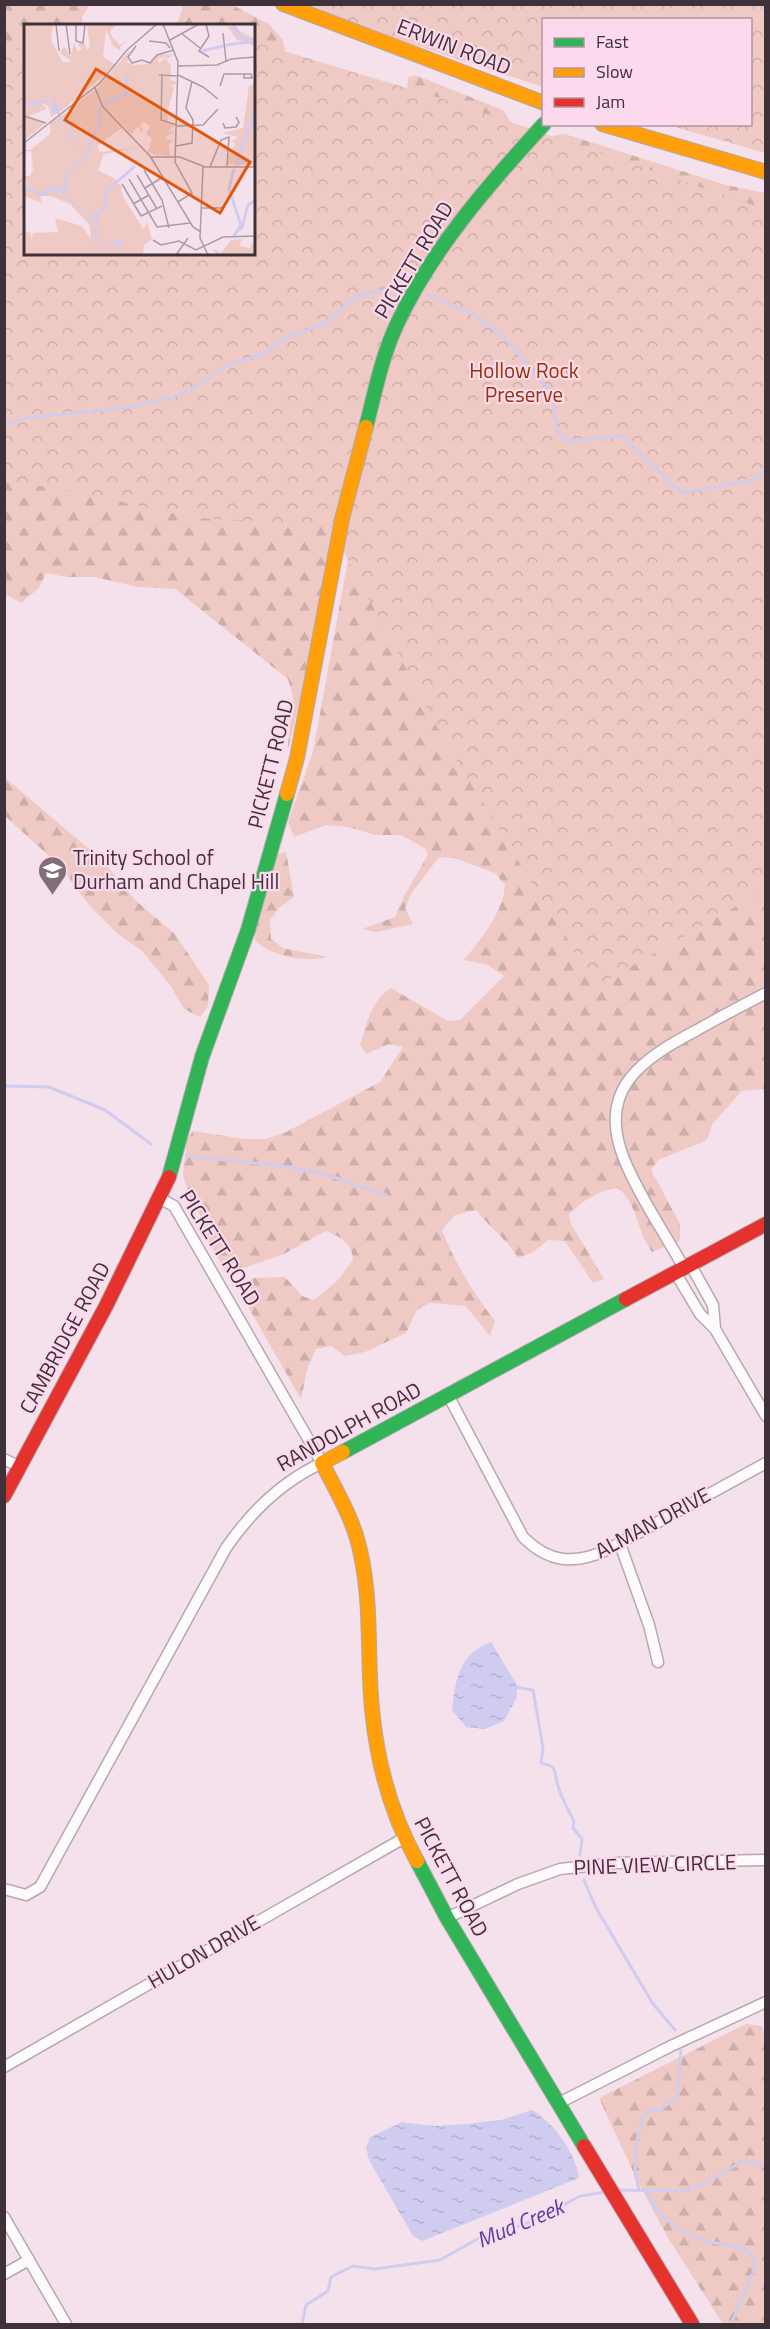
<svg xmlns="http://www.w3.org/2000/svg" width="770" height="2329" viewBox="0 0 770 2329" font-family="'Titillium Web',sans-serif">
  <defs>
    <pattern id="forest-firs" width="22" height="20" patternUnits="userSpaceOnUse" patternTransform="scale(1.5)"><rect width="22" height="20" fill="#efcac4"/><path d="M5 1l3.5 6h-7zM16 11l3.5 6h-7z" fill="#ceaea9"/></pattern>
    <pattern id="park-crowns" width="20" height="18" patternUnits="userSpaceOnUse" patternTransform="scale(1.5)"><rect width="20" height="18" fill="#efcac4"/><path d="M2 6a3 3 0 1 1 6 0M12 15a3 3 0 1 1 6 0" fill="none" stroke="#ceaea9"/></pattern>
    <pattern id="water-ripples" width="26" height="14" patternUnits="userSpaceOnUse" patternTransform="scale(1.5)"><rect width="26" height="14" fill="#d0ccf0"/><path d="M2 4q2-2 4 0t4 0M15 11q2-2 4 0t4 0" fill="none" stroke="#b4b0cf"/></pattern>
  </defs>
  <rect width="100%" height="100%" fill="#f4e1ec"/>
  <g fill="url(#forest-firs)">
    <path d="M4,5H90L82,17V25L26,26V254H254V26L177,25L183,5H232L269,24L283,40L287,67L407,95L408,78L415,75L503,110L511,122L332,525L313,648L287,754L293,698L288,679L175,589L138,587L94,577H66L46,573L39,588L21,603L5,594Z"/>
    <path d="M565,134L726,185L765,193V1089L742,1091L713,1123L707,1140L658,1160L651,1170L680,1224V1241L652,1252C636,1230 639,1206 618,1188C598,1190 583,1201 569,1214L571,1224L604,1279L593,1283L565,1241L548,1240L532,1253L518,1258C507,1239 489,1227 476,1210L455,1215L442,1230C455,1263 473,1293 495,1321L490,1336L466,1306L430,1303L417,1310L406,1333L365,1352L345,1356L331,1346L316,1349L307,1370L301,1399L242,1296L240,1286L253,1278L285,1277L302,1296L314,1300L337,1281L353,1260C352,1243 341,1237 326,1231L284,1254L227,1274L208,1240L205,1222L192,1204L183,1175L187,1139L193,1131L245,1139H266L286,1132L380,1082L403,1047L389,1044L366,1054L360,1045C366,1025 372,999 391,988L448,1021L460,1020L504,976L488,965L464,960C481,939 503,913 505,885L495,873L454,858L439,857L411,894L405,908L413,924L376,932L362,929L395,917L404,896L428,855L426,849L401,835H375L348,827L326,825L294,837L288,822L313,752L353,532L511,180L553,136Z"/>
    <path d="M4,777L101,859L135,900L175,934L209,985L208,1006L200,1017L184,1009L170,985L142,951L118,934L89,905L60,866L5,816Z"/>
    <path d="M286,852L294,897L280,907L270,920L271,939L283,948L327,957C306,963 269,956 255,940V922L276,854Z"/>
    <path d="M746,2024L762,2026L765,2040V2324H723L668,2238L636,2178L599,2098Z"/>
  </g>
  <g fill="url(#park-crowns)">
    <path d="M309,5H765V153L668,125L750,124V20H544L543,87L360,27Z"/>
    <path d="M254,42L443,99L765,209V890L595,987L441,734L329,524L194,518L60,488L5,483V48H25L26,254H254Z"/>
  </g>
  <g fill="url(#water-ripples)">
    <path d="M491,1642L517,1685V1697L504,1721L485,1729L466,1727L452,1710C455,1679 460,1653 491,1642Z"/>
    <path d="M532,2110C553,2121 577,2155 579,2178L422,2241L413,2236L369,2160L366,2147L370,2137L402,2122L434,2126L465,2124L501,2120Z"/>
  </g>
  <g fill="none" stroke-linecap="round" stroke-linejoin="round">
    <g stroke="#d0ccf0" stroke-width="3">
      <path d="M427,294L474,315L502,335L551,393L558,432L566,441L622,436L680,491L687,492L756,479L766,468"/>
      <path d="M4,424L33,417L126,408L168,398L189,391L228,365L265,353L285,338L324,324L358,296L405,285"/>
      <path d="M5,1086L49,1087L105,1110L151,1144"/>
      <path d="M187,1156L282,1166L325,1174L386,1195"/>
      <path d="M515,1687L533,1690L543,1748L541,1763C545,1765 550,1764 553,1768C557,1773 555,1776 557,1782C559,1793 568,1810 574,1821L573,1828L582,1839L580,1855"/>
      <path d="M584,1880L596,1908L653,2004L675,2030"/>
      <path d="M639,2189L635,2174L636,2144L643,2117L648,2111L660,2110L677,2097L681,2050"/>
      <path d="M617,2190L682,2191L700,2186L745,2160L766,2166"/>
      <path d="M646,2190L657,2211L678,2229L701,2240L745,2249L753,2258L754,2270L731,2324"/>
      <path d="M302,2324L306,2305L328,2291L331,2277L353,2266L375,2269L440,2260L481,2237L496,2235L538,2219L580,2196L605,2192"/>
    </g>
    <defs>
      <g id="street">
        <path d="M690,1264L713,1305L715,1329"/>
        <path d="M684,1268C665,1234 638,1194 624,1159C596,1089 642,1059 697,1030C720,1017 743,1005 766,993"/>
        <path d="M675,1272L700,1314L715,1329L766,1416"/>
        <path d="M448,1395L523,1537C549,1563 574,1565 607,1550L766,1463"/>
        <path d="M4,1459L20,1467"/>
        <path d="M620,1544L649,1625L658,1662"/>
        <path d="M4,1889L26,1895L40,1887L226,1548C250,1513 283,1481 322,1463L174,1206L161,1199"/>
        <path d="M447,1918L518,1884L560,1869L616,1863L766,1860"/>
        <path d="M4,2067L404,1838"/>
        <path d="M559,2103L671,2046L766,2002"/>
        <path d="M4,2217L66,2324"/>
        <path d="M4,2274L29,2260"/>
      </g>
      <g id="fast">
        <path d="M366,427C375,392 382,355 398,322C433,248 489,184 544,124"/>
        <path d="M169,1177L202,1057L248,930L287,794"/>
        <path d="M343,1452L626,1299"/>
        <path d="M417,1861L447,1918L584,2146"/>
      </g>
      <g id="slow">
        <path d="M283,4L544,103"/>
        <path d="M602,124L766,172"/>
        <path d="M287,794L297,758L342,519L366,427"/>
        <path d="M343,1452L322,1463C337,1492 355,1522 361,1555C372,1606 367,1658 372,1709C377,1762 391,1814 417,1861"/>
      </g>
      <g id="jam">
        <path d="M626,1299L766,1224"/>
        <path d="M4,1496L106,1306L169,1177"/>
        <path d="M584,2146L692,2324"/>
      </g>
    </defs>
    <use href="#street" stroke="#b6a8b1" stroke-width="13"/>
    <use href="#fast" stroke="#b6a8b1" stroke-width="16"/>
    <use href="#slow" stroke="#b6a8b1" stroke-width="16"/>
    <use href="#jam" stroke="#b6a8b1" stroke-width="16"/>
    <use href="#street" stroke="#fdfafc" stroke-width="10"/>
    <use href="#fast" stroke="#30b455" stroke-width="14"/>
    <use href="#slow" stroke="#ff9f0a" stroke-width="14"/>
    <use href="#jam" stroke="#e5322d" stroke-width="14"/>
  </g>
  <defs>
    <symbol id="school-pin" viewBox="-11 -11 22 30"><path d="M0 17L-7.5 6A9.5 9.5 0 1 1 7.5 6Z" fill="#7e6f78" stroke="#fcd9ed"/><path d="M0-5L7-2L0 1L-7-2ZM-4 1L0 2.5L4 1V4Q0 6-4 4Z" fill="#fff"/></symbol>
  </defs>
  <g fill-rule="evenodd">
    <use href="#school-pin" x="36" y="854" width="33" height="45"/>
  </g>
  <g text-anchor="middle" stroke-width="4.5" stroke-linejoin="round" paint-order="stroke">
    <g font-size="21" fill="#3f313a" stroke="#fcd9ed">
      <text transform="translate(454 47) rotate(21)" y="7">ERWIN ROAD</text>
      <text transform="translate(414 260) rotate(-59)" y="7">PICKETT ROAD</text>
      <text transform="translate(271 764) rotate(-76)" y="7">PICKETT ROAD</text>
      <text transform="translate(220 1248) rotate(58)" y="7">PICKETT ROAD</text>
      <text transform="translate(65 1338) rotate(-62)" y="7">CAMBRIDGE ROAD</text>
      <text transform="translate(349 1427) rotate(-29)" y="7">RANDOLPH ROAD</text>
      <text transform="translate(653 1523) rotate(-28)" y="7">ALMAN DRIVE</text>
      <text transform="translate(655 1865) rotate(-2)" y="7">PINE VIEW CIRCLE</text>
      <text transform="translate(451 1877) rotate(62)" y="7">PICKETT ROAD</text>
      <text transform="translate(204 1952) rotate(-30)" y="7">HULON DRIVE</text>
    </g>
    <g font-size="21" fill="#933500" stroke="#fcd9ed">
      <text x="524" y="378">Hollow Rock<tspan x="524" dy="24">Preserve</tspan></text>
    </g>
    <g font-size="21" fill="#3f313a" stroke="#fcd9ed" text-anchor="start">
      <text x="73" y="865">Trinity School of<tspan x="73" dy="24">Durham and Chapel Hill</tspan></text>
    </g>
    <g font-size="22" font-style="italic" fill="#4b469e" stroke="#fcd9ed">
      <text transform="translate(520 2223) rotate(-23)" y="8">Mud Creek</text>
    </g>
  </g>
  <g transform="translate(24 24)">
    <rect width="231" height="231" fill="#f4e1ec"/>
    <path d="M0,0H29L27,16L39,39L47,37L36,29L40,22L47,32L50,18L53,27L58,26L53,18L61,20L63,26L66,23L63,0H92L86,8L89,14L96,21L102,17L96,23L97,27L89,22L82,6L79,33L92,41L35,89L25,82L26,87L33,89L27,93L24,82L17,79L23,85L5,92L21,99L2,115L0,80L11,82L22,75L31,79L0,12ZM106,26L104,37H100L110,41L126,40L134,31L150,30L134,35L135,39L144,32L151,31L142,35L147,42L146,56L152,58L153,60L146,62L150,63L143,90L144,99L151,101L144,107L150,108L140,114L149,117L145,120L146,132L136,131L138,123L135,132L124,128L128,114L122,110L126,102L119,98L116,101L119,106L117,109L115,102L107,110L91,94L75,62ZM231,60V141L204,140L206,126L212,121L208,117L214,113L198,109L219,104L225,62ZM69,67L98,104L74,121L75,128L117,123L80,130L74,146L93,156L101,178L119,206L123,198L128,215L120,221L119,231H0L1,207L7,209V217L9,209L34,208L31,194L58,202L67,215L65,200L46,180L27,172H16L18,179L0,172L3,159L0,152H6L9,146L7,127H2L0,138V132L3,118L2,126H6L26,110V98L47,86L50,93L55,87L49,83ZM218,215L215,222L226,224L229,218L231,231H193L189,225L197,229L207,216Z" fill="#efcac4"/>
    <path d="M0,0H25L24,38L92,41L36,87L24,74L12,81L0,80ZM202,0L231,15V22L213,16ZM97,43L132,44L130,96L89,95L71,119L58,145L71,155L81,151L98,162L96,168L126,216L119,218L118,231H90L95,224L87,216L80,224L72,221V190L65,198L39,167L45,148L61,133L44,99L50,85Z" fill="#efcac4"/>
    <path d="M27,74L33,79L38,97L48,102V113L61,132L58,139L45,148L41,171L55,182L64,198L69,189L74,190L72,220L80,223L87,215L99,219L90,231L94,223L88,216L79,225L70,219L72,191L64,199L55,184L37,169L44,147L61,133L46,113L47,102L36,98L34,90L25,86L30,79L26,75L12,82L0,80Z" fill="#d0ccf0"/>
    <path fill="none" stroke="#d0ccf0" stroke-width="3" d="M208,0L218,13L231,19M202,21L226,18M178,27L199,22M78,80L101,71L104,49M61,133L75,101L76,81M212,141L231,89M212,141L221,136L227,141M0,168L6,165L18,171L28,164L39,165M73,190L80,183L83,167L111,142M214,206L218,204L224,181L231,177M210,212L217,201L205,165L210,145"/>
    <path fill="none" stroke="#ac9ba5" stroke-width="1.5" d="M32,0L35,27M42,0L46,30M52,0V17L59,19L61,0M139,0L154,38L151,138L168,169L154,178M182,0L185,12L175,27L185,33M157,9L176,24M199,9L202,37M146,16L175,0M125,17L142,19L146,24M112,22L104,33L108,39L118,36L126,39L133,31L150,26M154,42L193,41L207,35L231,33M135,51L154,52M154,51L179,63L194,75M138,52L137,96L153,101M196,62L200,50H227L228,54H220V50M71,64L79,83L126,132L169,203L177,208M0,92L22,99M199,99L201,104L212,103L215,98L212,93M153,102L179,101L194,85M0,119L76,59L103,26L133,0M152,122L168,119L169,96L162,84L168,57M127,133H156L181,143H231M179,143L176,214L184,231M186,143L197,116L205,113L203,143M120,146L138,176L145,204M113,151L133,185M105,155L133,203L166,199M98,160L117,192L138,182M121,164L139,153M109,180L125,171M178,184H199M129,216L137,221L155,217L172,226L199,213L231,212M152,231L164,214"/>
    <path fill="#e0570e" fill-opacity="0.15" stroke="#e0570e" stroke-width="3" d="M72,45L226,138L196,189L41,96Z"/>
    <rect width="231" height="231" fill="none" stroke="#3f313a" stroke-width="3"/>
  </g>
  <rect width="770" height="2329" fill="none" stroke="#3f313a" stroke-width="12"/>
  <rect x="542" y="18" width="210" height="108" fill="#fcd9ed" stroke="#b096a5" stroke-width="1.5"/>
  <rect x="554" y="38" width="30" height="9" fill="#30b455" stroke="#b096a5" stroke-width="1.5"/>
  <text x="596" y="48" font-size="18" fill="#3f313a">Fast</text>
  <rect x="554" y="68" width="30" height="9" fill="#ff9f0a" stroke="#b096a5" stroke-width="1.5"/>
  <text x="596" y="78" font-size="18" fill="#3f313a">Slow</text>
  <rect x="554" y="98" width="30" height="9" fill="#e5322d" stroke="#b096a5" stroke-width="1.5"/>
  <text x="596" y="108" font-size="18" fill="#3f313a">Jam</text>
</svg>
